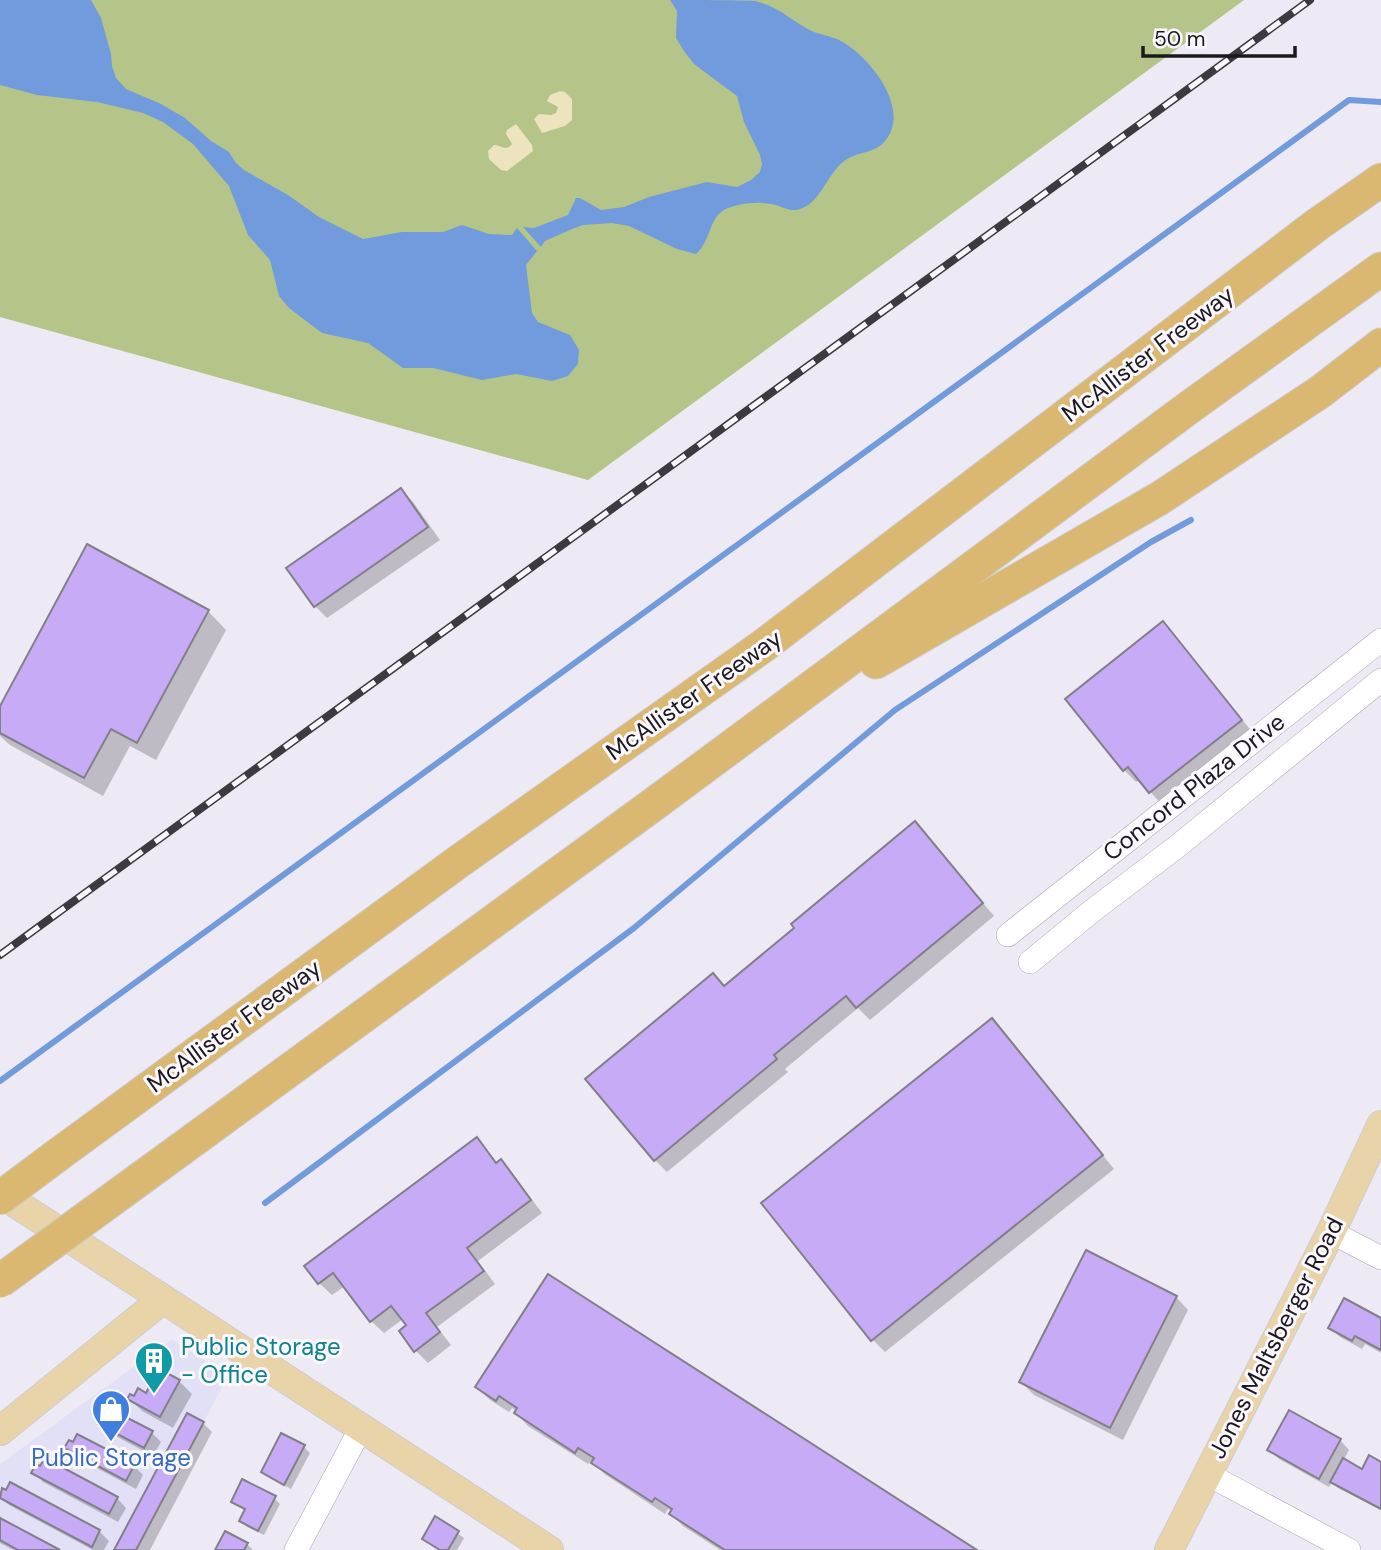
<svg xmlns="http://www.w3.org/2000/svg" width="1381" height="1550" viewBox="0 0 1381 1550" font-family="'DM Sans',sans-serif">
  <rect width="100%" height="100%" fill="#eeeaf5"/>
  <path fill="#e2e0f6" d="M172,1339L228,1376L136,1550H0V1464Z"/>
  <path fill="#b5c489" d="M0,0H1244L588,480L0,317Z"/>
  <g fill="#ede3be">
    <path d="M560,91L565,92L572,99V120L565,126L542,133L534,119L539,114L551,115L556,113L558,107L547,101L550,95Z"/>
    <path d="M516,124L532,145L533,151L507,171L501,170L489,159L488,151L494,145C502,145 506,152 512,144L506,134L507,130Z"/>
  </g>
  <g fill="#729bdd">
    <path d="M0,0H91L101,18L111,54L112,66L116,78L126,89L161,104L185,118L211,141L229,152L236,163L244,170L288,195L319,217L363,239L402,232H443L462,225L489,234L512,235L517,228L537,251L526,265L532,313L538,322L570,335L579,350L578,364L568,376L552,381L516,374L482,380L433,368H403L368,343L322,333L289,308L279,296L270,260L248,235L229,186L193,144L163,122L143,113L97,102L37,95L0,85Z"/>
    <path d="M670,0C692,0 736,0 755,1C776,6 789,18 806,28C817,35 830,35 841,41C869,56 912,109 885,141C875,154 856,151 843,162C827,174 819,207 796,210C788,211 779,205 771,204C757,201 736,204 724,210C709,218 711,241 696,254L677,249L629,226L612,223L583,225L572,229L545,241L541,247L523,227L534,228L568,215L576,198H580L601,210L624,207L649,197L707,182L737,187L751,180L760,172L762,164L760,155L744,122L737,96L694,64L684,51L676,38L677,11Z"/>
  </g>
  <g fill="#0003">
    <path d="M401,490L413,502L440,540L327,618L315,606Z"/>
    <path d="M208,611L226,630L156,760L130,746L103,796L10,745L0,736V709Z"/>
    <path d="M1163,623L1253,733L1162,805L1140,780L1136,782L1124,770Z"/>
    <path d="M927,836L994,916L870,1020L858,1008L785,1069L788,1072L667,1172L655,1160L725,987Z"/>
    <path d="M992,1020L1114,1169L885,1352L872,1339Z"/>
    <path d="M477,1140L498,1164L501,1162L513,1174L542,1213L478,1261L495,1284L437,1327L451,1345L428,1363L415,1350L408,1326L403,1319L384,1333L371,1321L345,1286L332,1295L319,1283Z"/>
    <path d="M1176,1297L1188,1310L1123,1440L1034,1395L1021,1382Z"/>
    <path d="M1381,1320V1353L1365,1344L1362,1349L1340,1337L1330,1327Z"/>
    <path d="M179,1381L192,1394L173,1428L142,1411L129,1398L147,1395Z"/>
    <path d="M477,1387L974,1550H720L683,1526L671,1514L672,1512L668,1509L665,1514L606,1475L591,1461L588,1464L528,1426L516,1413L517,1411L512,1408L509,1412L490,1400Z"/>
    <path d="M203,1423L212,1432L150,1550H116Z"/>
    <path d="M100,1424L152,1433L161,1442L153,1456L110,1433Z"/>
    <path d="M1340,1440L1349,1450L1343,1461L1363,1471L1381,1463V1510L1338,1488L1332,1482L1329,1487L1279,1459L1269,1450Z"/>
    <path d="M304,1447L310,1453L291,1489L269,1477L263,1472Z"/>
    <path d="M66,1448L134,1466L143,1475L136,1489L76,1457Z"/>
    <path d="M34,1472L117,1498L126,1508L118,1522L43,1482Z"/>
    <path d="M3,1490L99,1531L109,1541L104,1550H93L9,1505L0,1497Z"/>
    <path d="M274,1498L280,1504L264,1535L247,1527L241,1521L246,1511L233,1501Z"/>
    <path d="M436,1519L464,1538L457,1550H438L424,1539Z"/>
    <path d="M0,1520L56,1550H13L0,1543Z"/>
    <path d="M247,1544L253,1550H217Z"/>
  </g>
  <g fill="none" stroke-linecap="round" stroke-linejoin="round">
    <g stroke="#729bdd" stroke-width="6">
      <path d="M0,1081L1349,100L1381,102"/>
      <path d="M265,1203L634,928L895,710L1151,542L1191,520"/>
    </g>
  </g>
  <g fill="#c7abf7" stroke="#827f88" stroke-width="2">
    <path d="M401,488L428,527L314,607L286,568Z"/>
    <path d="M87,544L209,610L137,743L111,729L84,778L0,733V706Z"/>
    <path d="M1163,621L1242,720L1149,793L1128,767L1123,771L1065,699Z"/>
    <path d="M915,821L983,903L856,1008L846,996L774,1055L777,1059L654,1161L585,1079L713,973L724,986L794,928L791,924Z"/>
    <path d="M992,1018L1103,1155L871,1341L761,1203Z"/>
    <path d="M477,1137L496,1163L501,1159L531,1200L467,1248L484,1271L426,1313L440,1332L414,1352L399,1331L406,1325L391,1306L370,1322L333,1273L318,1284L304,1266Z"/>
    <path d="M1086,1250L1177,1296L1110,1428L1019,1382Z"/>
    <path d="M548,1274L977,1550H725L669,1514L672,1509L655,1498L652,1502L591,1463L594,1458L578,1448L575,1453L514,1413L517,1408L499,1396L496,1401L475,1387Z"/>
    <path d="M1344,1298L1381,1318V1350L1355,1336L1352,1341L1328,1328Z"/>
    <path d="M163,1371L180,1380L160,1417L127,1399L130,1394L134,1396L138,1388L146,1393L155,1376L159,1378Z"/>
    <path d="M112,1410L153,1431L144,1448L98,1424L103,1416L107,1418Z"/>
    <path d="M1289,1410L1341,1439L1319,1479L1267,1450Z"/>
    <path d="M187,1413L204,1422L136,1550H114Z"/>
    <path d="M281,1433L305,1445L284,1485L261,1472Z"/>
    <path d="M77,1434L135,1464L126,1481L64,1448L69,1440L73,1442Z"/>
    <path d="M1369,1455L1381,1462V1509L1330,1482L1343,1458L1362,1469Z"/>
    <path d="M45,1458L118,1497L109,1514L31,1473L36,1464L40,1466Z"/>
    <path d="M242,1479L276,1496L258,1531L239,1521L245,1509L231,1502Z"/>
    <path d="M10,1482L100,1530L92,1547L0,1498L2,1488L6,1490Z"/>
    <path d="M435,1516L459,1531L448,1550H440L422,1539Z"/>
    <path d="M0,1518L60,1550H18L0,1540Z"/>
    <path d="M225,1531L248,1543L244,1550H215Z"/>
  </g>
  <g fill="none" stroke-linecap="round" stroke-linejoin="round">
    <defs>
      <g id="minor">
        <path d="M1008,935L1381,640"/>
        <path d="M1030,962L1092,911L1179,845L1381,680"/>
        <path d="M1331,1232L1381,1258"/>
        <path d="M1207,1474L1349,1550"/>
        <path d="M296,1550L361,1428"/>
      </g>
      <g id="major">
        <path d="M0,1193L549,1550"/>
        <path d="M0,1431L163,1299"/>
        <path d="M1169,1550L1331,1232L1381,1125"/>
      </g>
      <g id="highway">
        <path d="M876,662L1160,498L1320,392L1381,345"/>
        <path d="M59,1154L458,862L763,646L1318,224L1381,180"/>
        <path d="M140,1179L654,804L1191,406L1381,269"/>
      </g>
    </defs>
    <use href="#minor" stroke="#a7a4ae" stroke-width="24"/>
    <use href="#major" stroke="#cdcccd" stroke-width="30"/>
    <use href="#highway" stroke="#cdcccd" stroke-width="35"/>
    <use href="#minor" stroke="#fff" stroke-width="23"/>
    <use href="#major" stroke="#e9d4aa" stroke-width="28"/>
    <use href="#highway" stroke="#dab872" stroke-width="33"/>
    <defs>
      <path id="rail" d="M0,955L1310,0"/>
    </defs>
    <use href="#rail" stroke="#3c3a3f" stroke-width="8"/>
    <use href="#rail" stroke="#fbf9ff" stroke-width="5" stroke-dasharray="16" stroke-linecap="butt"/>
    <defs>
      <g id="highway-bridge">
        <path d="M0,1198L59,1154"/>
        <path d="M0,1281L140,1179"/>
      </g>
    </defs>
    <use href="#highway-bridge" stroke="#cdcccd" stroke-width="35" stroke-linecap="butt"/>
    <use href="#highway-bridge" stroke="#dab872" stroke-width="33"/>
  </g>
  <defs>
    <symbol id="building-pin" viewBox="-11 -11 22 30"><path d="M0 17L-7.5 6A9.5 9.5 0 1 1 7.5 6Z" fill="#0f9aa8" stroke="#fbf9ff"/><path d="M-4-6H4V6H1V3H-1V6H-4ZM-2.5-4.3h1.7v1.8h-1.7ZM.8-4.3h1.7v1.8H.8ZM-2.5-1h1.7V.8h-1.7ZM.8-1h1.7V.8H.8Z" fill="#fff"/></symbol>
    <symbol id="shop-pin" viewBox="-11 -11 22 30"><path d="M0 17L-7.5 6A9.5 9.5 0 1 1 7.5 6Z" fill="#3f7fe0" stroke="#fbf9ff"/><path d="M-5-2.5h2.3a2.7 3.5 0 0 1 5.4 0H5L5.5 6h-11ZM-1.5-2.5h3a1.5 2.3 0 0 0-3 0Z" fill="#fff"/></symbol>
  </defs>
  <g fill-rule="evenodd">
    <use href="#building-pin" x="132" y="1339" width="44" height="60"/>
    <use href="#shop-pin" x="89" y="1387" width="44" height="60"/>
  </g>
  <g text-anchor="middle" stroke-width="6" stroke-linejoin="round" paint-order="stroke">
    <g font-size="24" fill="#1b191d" stroke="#fbf9ff">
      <text transform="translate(1148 354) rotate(-37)" y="8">McAllister Freeway</text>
      <text transform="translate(694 695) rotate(-35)" y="8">McAllister Freeway</text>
      <text transform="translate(1194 787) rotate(-38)" y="8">Concord Plaza Drive</text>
      <text transform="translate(234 1026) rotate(-36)" y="8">McAllister Freeway</text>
      <text transform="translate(1276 1338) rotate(-63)" y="8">Jones Maltsberger Road</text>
    </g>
    <g font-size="24" fill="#0d838f" stroke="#fbf9ff" text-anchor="start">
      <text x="181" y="1355">Public Storage<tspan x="181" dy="28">- Office</tspan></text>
    </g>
    <g font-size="24" fill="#366cbe" stroke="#fbf9ff">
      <text x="111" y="1466">Public Storage</text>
    </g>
  </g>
  <path d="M1143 46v10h152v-10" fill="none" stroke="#1b191d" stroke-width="3.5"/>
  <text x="1154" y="46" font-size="21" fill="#1b191d" stroke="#fbf9ff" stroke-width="5" paint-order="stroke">50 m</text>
</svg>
